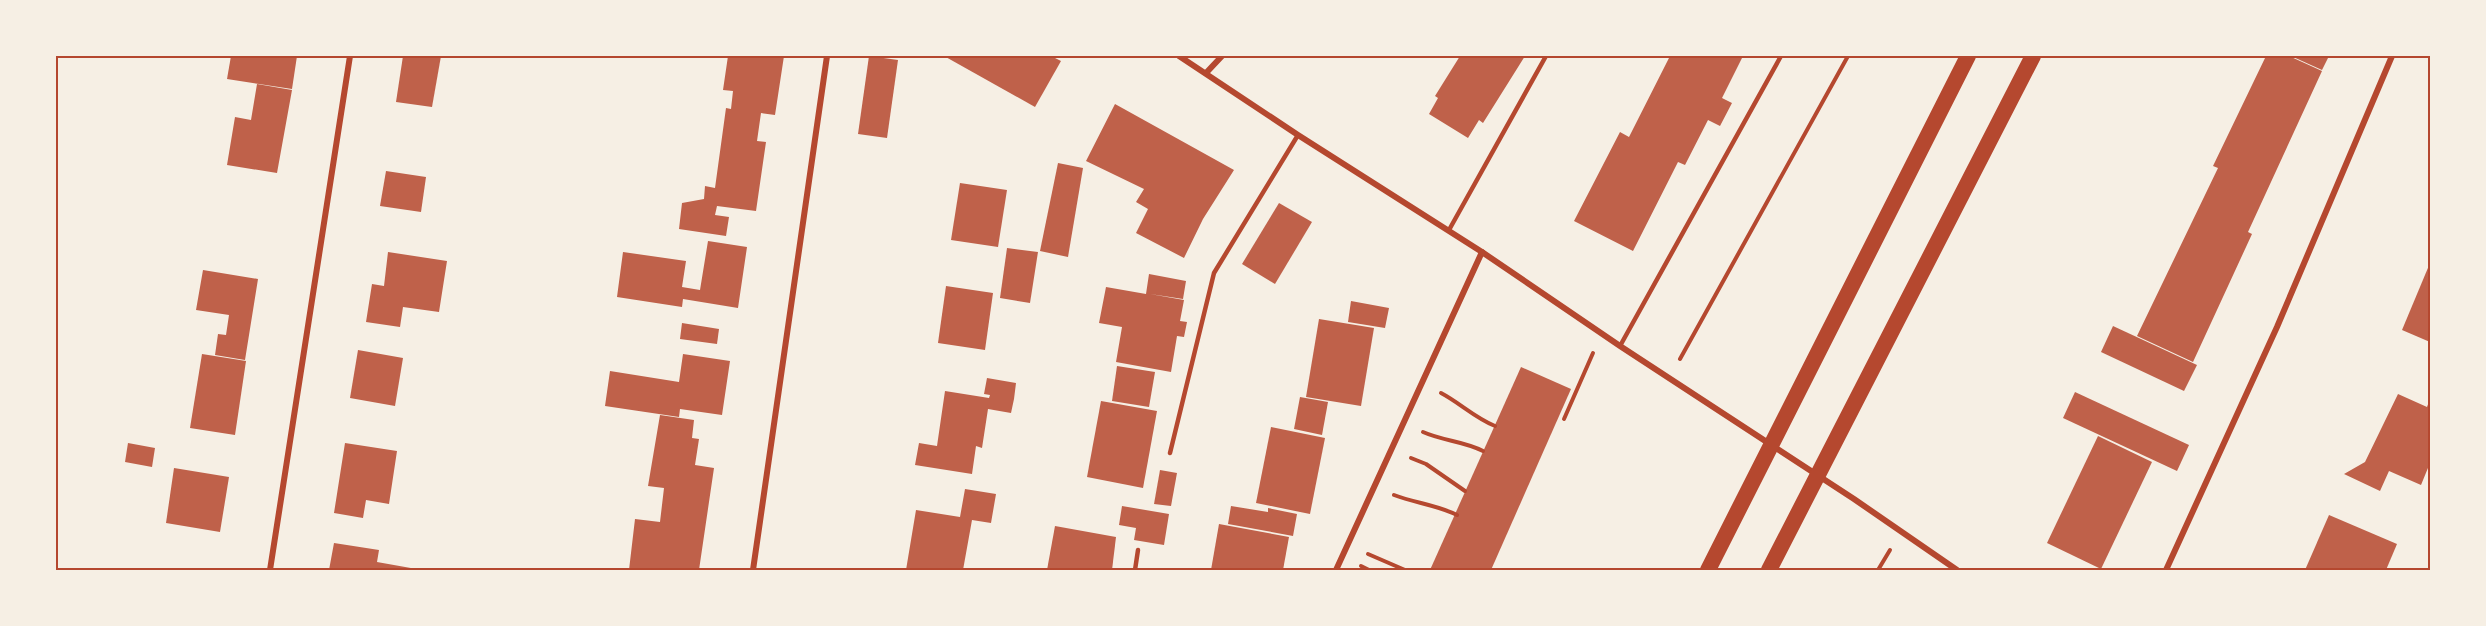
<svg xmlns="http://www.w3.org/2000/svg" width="2486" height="626" viewBox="0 0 2486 626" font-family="'Asap Condensed',sans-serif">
  <rect width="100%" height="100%" fill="#f6efe4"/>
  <g fill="#bf614a">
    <path d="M231,56H297L292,89L227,79Z"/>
    <path d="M403,56H441L432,107L396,102Z"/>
    <path d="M728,56H784L775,115L761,113L757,141L766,142L756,211L717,206L715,215L729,217L726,236L679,229L682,203L704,199L705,186L715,188L726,108L731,109L733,91L723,90Z"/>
    <path d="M869,56L898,60L887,138L858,134Z"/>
    <path d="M944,56H1051L1061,61L1035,107Z"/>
    <path d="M1460,56H1525L1483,123L1479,120L1468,138L1429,114L1438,98L1435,96Z"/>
    <path d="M1670,56H1743L1722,98L1732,103L1720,126L1708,120L1685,165L1678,162L1633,251L1574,221L1620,132L1629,137Z"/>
    <path d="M2266,56H2289L2322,71L2248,232L2252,234L2193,362L2137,336L2218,168L2213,166Z"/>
    <path d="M2291,56H2329L2322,70Z"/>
    <path d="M257,84L292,90L277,173L227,165L235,117L251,120Z"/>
    <path d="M1115,104L1234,170L1203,219L1184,258L1136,233L1148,209L1136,202L1144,189L1086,161Z"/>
    <path d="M1058,163L1083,168L1068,257L1040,251Z"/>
    <path d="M386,171L426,177L421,212L380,206Z"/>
    <path d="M960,183L1007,190L998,247L951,240Z"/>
    <path d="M1279,203L1312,222L1275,284L1242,264Z"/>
    <path d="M708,241L747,247L738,308L683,299L682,307L617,297L623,252L686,261L682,287L700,290Z"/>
    <path d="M1007,248L1038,252L1030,303L1000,298Z"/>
    <path d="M388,252L447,261L439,312L403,307L400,327L366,322L372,284L384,286Z"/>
    <path d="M2430,263V342L2402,330Z"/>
    <path d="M203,270L258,279L245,360L215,355L218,334L226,335L229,315L196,310Z"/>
    <path d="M1149,274L1186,281L1183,299L1150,294L1184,300L1180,321L1187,322L1184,337L1177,336L1171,372L1116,362L1122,327L1099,323L1106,287L1146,294Z"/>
    <path d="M946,286L993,293L985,350L938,343Z"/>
    <path d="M1351,301L1389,308L1385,328L1348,322Z"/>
    <path d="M1319,319L1374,328L1361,406L1306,397Z"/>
    <path d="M682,323L719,329L717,344L680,339Z"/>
    <path d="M2113,326L2197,365L2184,391L2101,352Z"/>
    <path d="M358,350L403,358L395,406L350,398Z"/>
    <path d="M202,354L246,361L235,435L190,428Z"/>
    <path d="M683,354L730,361L722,415L680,409L679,417L605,406L610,371L679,382Z"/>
    <path d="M1117,366L1155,372L1149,407L1112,401Z"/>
    <path d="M1521,367L1571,389L1491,570H1430Z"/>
    <path d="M987,378L1016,383L1014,399L1011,413L988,409L982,448L976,446L972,474L915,465L919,443L937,446L945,391L989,398L990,395L984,394Z"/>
    <path d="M2075,392L2189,445L2177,471L2063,418Z"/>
    <path d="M2398,394L2427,407L2430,399V463L2421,485L2389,471L2380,491L2344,474L2365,462Z"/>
    <path d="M1300,397L1328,402L1322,435L1294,429Z"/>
    <path d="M1101,401L1157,411L1143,488L1087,477Z"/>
    <path d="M660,415L694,420L692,438L699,439L695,465L714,468L699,570H629L635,519L660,522L664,488L648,486Z"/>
    <path d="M1271,427L1325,438L1310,514L1256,503Z"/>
    <path d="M2098,436L2152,462L2101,569L2047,543Z"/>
    <path d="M128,443L155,448L152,467L125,462Z"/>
    <path d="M345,443L397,451L389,504L366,500L363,518L334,513Z"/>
    <path d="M174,468L229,477L220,532L166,523Z"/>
    <path d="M1160,470L1177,473L1171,506L1154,504Z"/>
    <path d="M965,489L996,494L991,523L972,520L963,570H906L916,510L960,517Z"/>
    <path d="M1122,506L1169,514L1164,545L1134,540L1136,528L1119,525Z"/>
    <path d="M1231,506L1268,512V508L1297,514L1293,536L1228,524Z"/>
    <path d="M2329,515L2397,544L2386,570H2305Z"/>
    <path d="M1219,524L1289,537L1283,570H1211Z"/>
    <path d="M1055,526L1116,537L1112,570H1047Z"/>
    <path d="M334,543L379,550L377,562L422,570H329Z"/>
  </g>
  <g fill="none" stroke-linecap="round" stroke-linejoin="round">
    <g stroke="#b5482f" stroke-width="4">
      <path d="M1680,359L1848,56"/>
      <path d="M1441,393C1460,403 1475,418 1495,426"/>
      <path d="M1564,419L1593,353"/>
      <path d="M1423,432C1443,441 1464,441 1483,451"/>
      <path d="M1411,458L1426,464L1465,491"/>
      <path d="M1394,495C1415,503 1437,505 1457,515"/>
      <path d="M1368,554L1405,570"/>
      <path d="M1361,566L1369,570"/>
      <path d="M1878,570L1890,550"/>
    </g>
    <g stroke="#b5482f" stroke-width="4.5">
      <path d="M1449,230L1546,56"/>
      <path d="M1620,346L1781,56"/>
      <path d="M1170,453L1214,273L1298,135"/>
      <path d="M1135,570L1138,550"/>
    </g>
    <g stroke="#b5482f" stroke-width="6">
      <path d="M1179,56L1298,135L1482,252L1620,346L1854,499L1957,570"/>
      <path d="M1206,73L1222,56"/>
      <path d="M270,570L350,56"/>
      <path d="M753,570L827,56"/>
      <path d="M1336,570L1482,252"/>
      <path d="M2166,570L2277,327L2392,56"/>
    </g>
    <g stroke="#b5482f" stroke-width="16">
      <path d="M1708,570L1968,56"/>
      <path d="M1769,570L2033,56"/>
    </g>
  </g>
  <rect width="2486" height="626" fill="none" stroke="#f6efe4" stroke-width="114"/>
  <rect x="57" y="57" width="2372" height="512" fill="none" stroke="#b5482f" stroke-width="2"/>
</svg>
